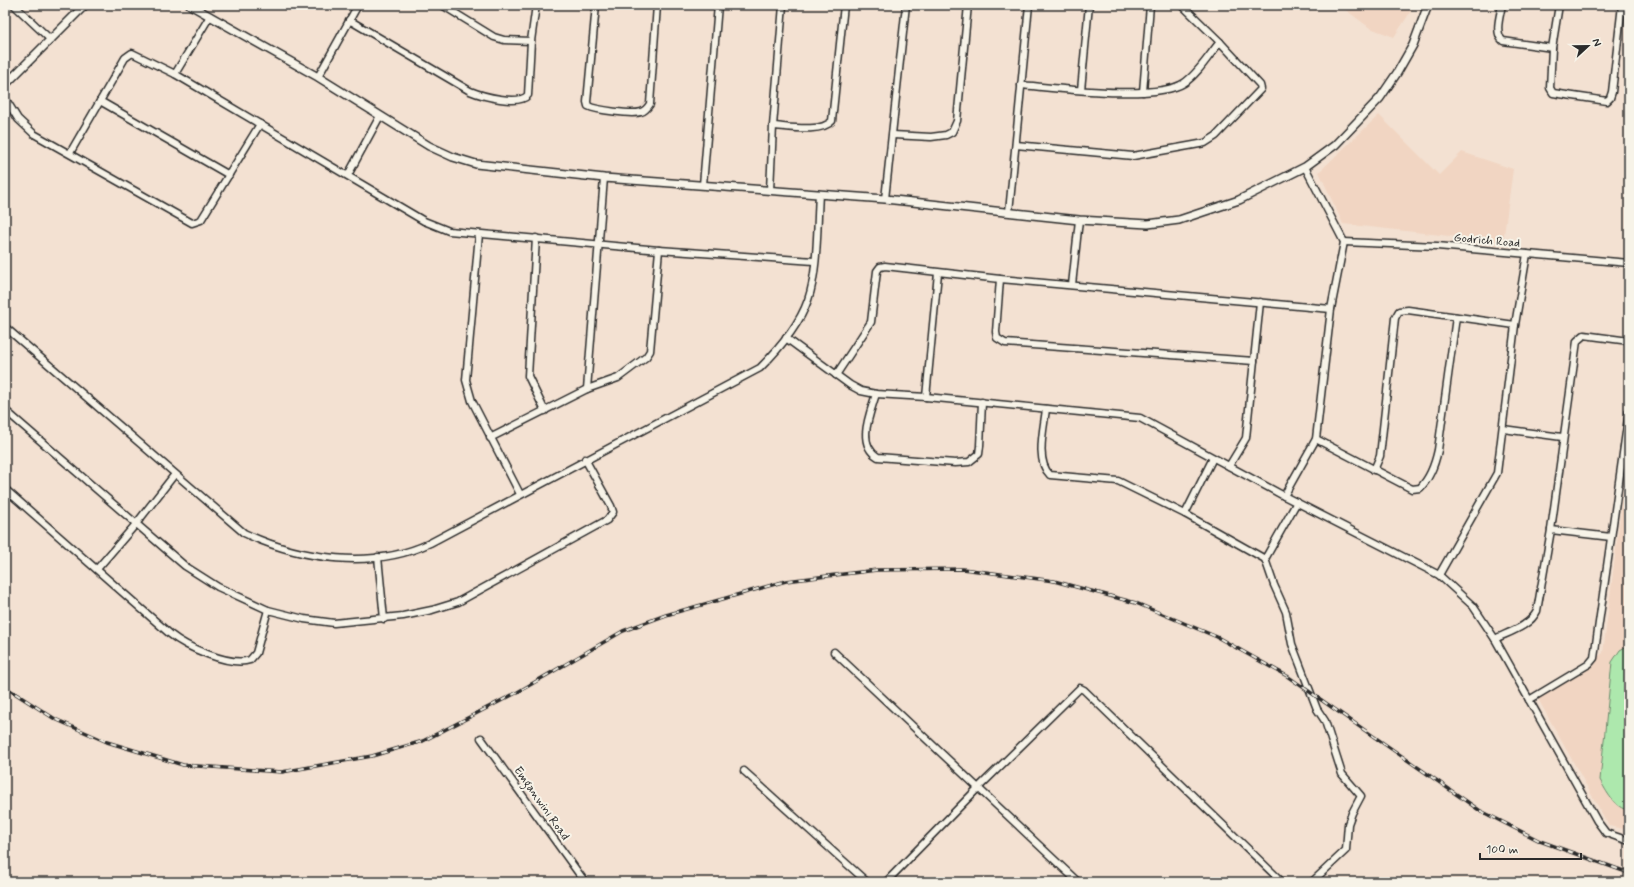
<svg xmlns="http://www.w3.org/2000/svg" width="1634" height="887" viewBox="0 0 1634 887" font-family="Mynerve,sans-serif">
  <rect width="100%" height="100%" fill="#f3e1d2"/>
  <filter id="ink" filterUnits="userSpaceOnUse"><feTurbulence type="fractalNoise" baseFrequency=".025" numOctaves="2"/><feDisplacementMap in="SourceGraphic" scale="8" xChannelSelector="R" yChannelSelector="G"/><feConvolveMatrix kernelMatrix="1 2 1 2 8 2 1 2 1" color-interpolation-filters="sRGB"/></filter>
  <g filter="url(#ink)">
    <g fill="#f1d5c2">
      <path d="M1339,5H1415L1394,37L1370,28Z"/>
      <path d="M1379,115L1439,175L1462,152L1513,169L1503,242L1343,224L1319,172Z"/>
      <path d="M1629,445V830L1609,826L1537,697L1603,653Z"/>
    </g>
    <path fill="#ade8ad" stroke="#6c8a6c" d="M1629,645V810C1615,809 1606,791 1600,780L1612,662L1620,650Z"/>
    <g fill="none" stroke-linecap="round" stroke-linejoin="round">
      <defs>
        <g id="minor">
          <path d="M14,5L51,40"/>
          <path d="M442,5L494,37L504,40L531,41"/>
          <path d="M596,5L587,102L588,106C596,110 632,115 641,112C645,111 648,107 650,104L657,5"/>
          <path d="M1502,5C1500,16 1494,33 1503,41L1552,48"/>
          <path d="M1559,5L1552,48L1550,88L1553,93L1607,101L1610,98L1612,92L1622,5"/>
          <path d="M349,20L470,91C482,96 519,106 528,95L531,41L536,5"/>
          <path d="M175,74L210,16"/>
          <path d="M318,77L358,5"/>
          <path d="M1021,85C1057,88 1156,101 1184,83C1198,74 1209,55 1220,42"/>
          <path d="M1081,90L1089,5"/>
          <path d="M1143,92L1150,5"/>
          <path d="M5,98L18,119L34,134L192,223L201,220L260,124"/>
          <path d="M100,101L229,175"/>
          <path d="M773,126C789,127 821,133 832,121L844,5"/>
          <path d="M893,135L931,137L946,135L952,132L957,121L968,5"/>
          <path d="M1016,145L1133,156L1205,143L1216,136L1261,89L1260,85L1220,42L1182,5"/>
          <path d="M70,153L125,58L132,53L175,74L424,221L449,231L659,250L814,261"/>
          <path d="M348,175L380,116"/>
          <path d="M703,185L718,5"/>
          <path d="M770,190L773,126L783,5"/>
          <path d="M885,199L906,5"/>
          <path d="M1009,212L1029,5"/>
          <path d="M479,234L466,380L472,401L520,494"/>
          <path d="M536,238L528,376L545,411"/>
          <path d="M1344,242L1437,246L1629,263"/>
          <path d="M1000,279L996,332L997,338L1005,343L1254,361"/>
          <path d="M1072,285L1079,220"/>
          <path d="M5,327L244,533C301,560 373,570 430,543L760,368C779,349 799,326 808,300C818,271 817,226 819,194"/>
          <path d="M786,338L850,385L861,391L876,394L926,397L1140,418L1284,496L1439,575L1473,606L1495,639L1597,821L1606,833L1629,841"/>
          <path d="M836,375L871,322L877,271L880,267L885,266L1000,279L1331,309"/>
          <path d="M587,389L604,178"/>
          <path d="M876,394C870,414 856,444 878,457L955,463L969,462L979,454L980,446L982,402"/>
          <path d="M926,397L938,273"/>
          <path d="M1046,409C1044,428 1035,461 1050,475L1118,481L1185,514L1265,559L1297,502"/>
          <path d="M5,410L185,566L218,587L268,610L304,619L334,623L403,616L432,610L458,602L607,520L613,512L611,506L585,459"/>
          <path d="M1503,429L1562,437"/>
          <path d="M490,438L587,389L618,378L646,357L650,351L659,250"/>
          <path d="M1316,439L1412,489L1420,488C1430,478 1435,464 1438,450L1456,317"/>
          <path d="M1229,466L1246,438L1260,302"/>
          <path d="M1374,470L1380,456L1395,318L1399,311L1408,310L1515,325"/>
          <path d="M5,489L170,634C186,647 230,667 250,660L256,653L268,610"/>
          <path d="M1284,496L1316,439L1331,309L1344,242L1305,167"/>
          <path d="M1185,514L1213,458"/>
          <path d="M1551,530L1611,537"/>
          <path d="M378,557L384,619"/>
          <path d="M1265,559L1274,585L1286,612L1292,644L1317,709L1325,721L1342,774L1361,796L1352,813L1348,824L1346,850L1312,882"/>
          <path d="M97,569L136,524L175,474"/>
          <path d="M1439,575L1497,473L1515,325L1527,254"/>
          <path d="M1495,639C1509,632 1530,626 1537,611L1551,530L1577,341L1584,335L1629,341"/>
          <path d="M834,652L1078,882"/>
          <path d="M1529,700L1589,664L1594,658L1629,411"/>
          <path d="M481,738L585,882"/>
          <path d="M744,771L867,882"/>
          <path d="M886,882L979,787L1080,688L1084,690L1282,882"/>
        </g>
        <g id="tertiary">
          <path d="M190,5L318,77L429,146L453,157L476,164L604,178L885,199L1079,220L1148,224L1179,220L1239,200L1305,167L1335,145L1380,98L1397,73L1413,45L1428,5"/>
          <path d="M5,85L85,5"/>
        </g>
      </defs>
      <use href="#minor" stroke="#2b2b2b" stroke-width="9"/>
      <use href="#tertiary" stroke="#2b2b2b" stroke-width="10"/>
      <use href="#minor" stroke="#f7f3e8" stroke-width="6"/>
      <use href="#tertiary" stroke="#f7f3e8" stroke-width="7"/>
      <defs>
        <path id="rail" d="M5,687L55,719L107,742L183,765L282,772L372,756L423,741L516,693L623,631L666,615L786,581L877,570L963,569L1054,581L1136,603L1217,637L1287,676L1479,810L1540,841L1629,873"/>
      </defs>
      <use href="#rail" stroke="#2b2b2b" stroke-width="3.5"/>
      <use href="#rail" stroke="#f7f3e8" stroke-width="2" stroke-dasharray="6" stroke-linecap="butt"/>
    </g>
  </g>
  <g text-anchor="middle" stroke-width="4" stroke-linejoin="round" paint-order="stroke">
    <g font-size="12" fill="#2b2b2b" stroke="#f7f3e8">
      <text transform="translate(1487 240) rotate(5)" y="4">Godrich Road</text>
      <text transform="translate(542 803) rotate(55)" y="4">Emganwini Road</text>
    </g>
  </g>
  <rect width="1634" height="887" fill="none" stroke="#f7f3e8" stroke-width="20"/>
  <rect x="10" y="10" width="1614" height="867" fill="none" stroke="#2b2b2b" stroke-width="1.5" filter="url(#ink)"/>
  <g transform="translate(1588 46) rotate(68)" stroke="#f7f3e8" stroke-width="3" paint-order="stroke">
  <path d="M0-3L7 15L0 10L-7 15Z" fill="#2b2b2b"/>
  <text y="-6" font-size="11" font-weight="bold" text-anchor="middle" fill="#2b2b2b">N</text>
  </g>
  <path d="M1480 853v6h101v-6" fill="none" stroke="#2b2b2b" stroke-width="2"/>
  <text x="1486" y="853" font-size="12" fill="#2b2b2b" stroke="#f7f3e8" stroke-width="3" paint-order="stroke">100 m</text>
</svg>
